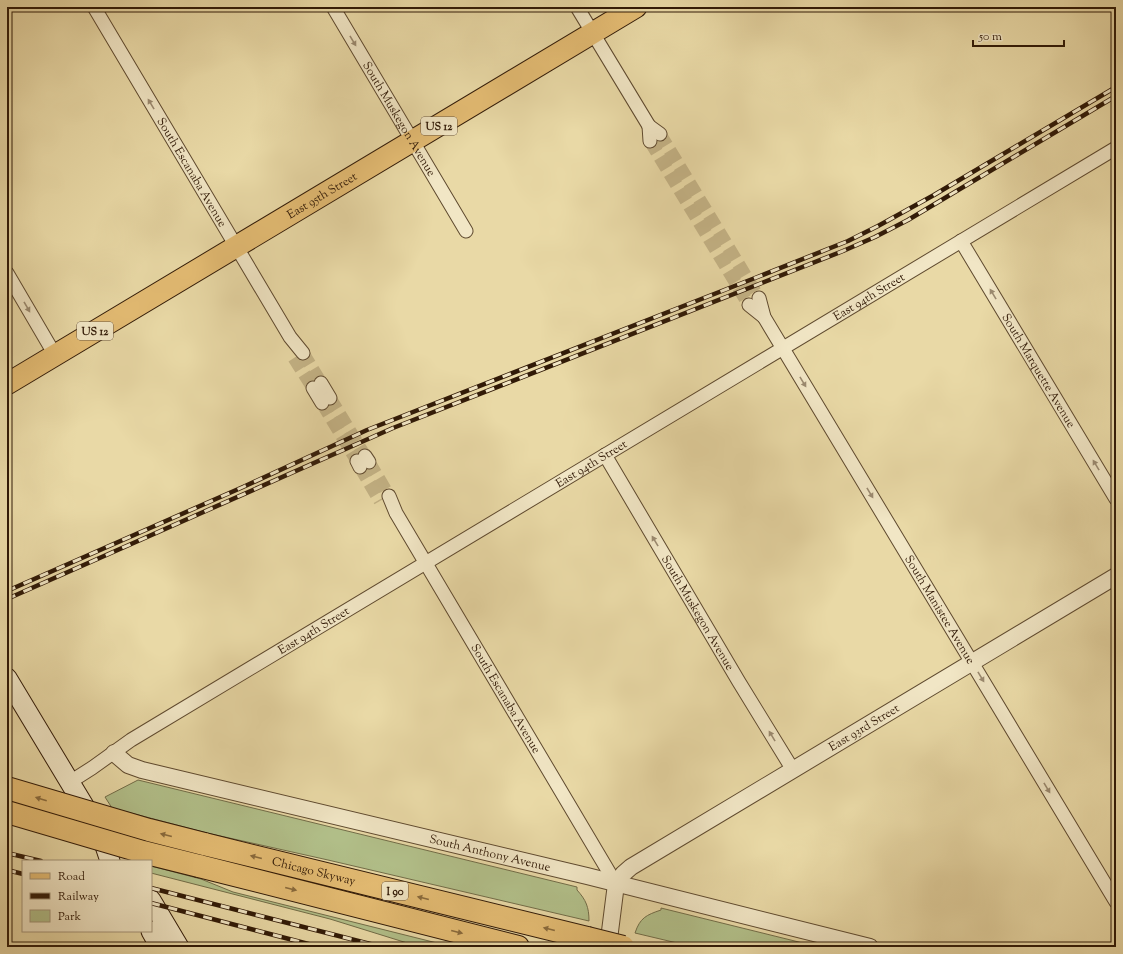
<svg xmlns="http://www.w3.org/2000/svg" width="1123" height="954" viewBox="0 0 1123 954" font-family="'Sorts Mill Goudy',serif">
  <rect width="100%" height="100%" fill="#e9d9a6"/>
  <filter id="stains"><feTurbulence type="fractalNoise" baseFrequency=".005" numOctaves="4"/><feColorMatrix values="0 0 0 0 .2 0 0 0 0 .09 0 0 0 0 .02 0 0 0 .5 -.17"/></filter>
  <radialGradient id="worn" r=".72"><stop offset=".6" stop-color="#630" stop-opacity="0"/><stop offset="1" stop-color="#630" stop-opacity=".3"/></radialGradient>
  <g fill="#b2c08a" stroke="#726d48">
    <path d="M138,780L577,887V890C586,900 589,907 589,921L328,860L207,833L112,808L105,797Z"/>
    <path d="M151,866L201,879L233,892L453,947H420L330,919L151,873Z"/>
    <path d="M661,908L819,947H694L635,933C640,918 646,915 661,910Z"/>
  </g>
  <g fill="none" stroke-linecap="round" stroke-linejoin="round">
    <g stroke="#c4b386" stroke-width="13" stroke-dasharray="13 6" stroke-linecap="butt">
      <path d="M660,134L759,298"/>
      <path d="M650,141L749,305"/>
      <path d="M303,353L321,383"/>
      <path d="M294,358L313,388"/>
      <path d="M330,398L365,456"/>
      <path d="M322,403L357,461"/>
      <path d="M369,462L389,496"/>
      <path d="M360,467L380,501"/>
    </g>
    <defs>
      <g id="minor">
        <path id="s1" d="M94,7L290,337L303,353"/>
        <path id="s2" d="M333,7L466,231"/>
        <path d="M577,7L649,126L660,134"/>
        <path d="M649,126L650,141"/>
        <path id="s3" d="M961,241L1116,499"/>
        <path d="M7,273L55,355"/>
        <path id="s4" d="M759,298L764,317L1116,902"/>
        <path d="M749,305L764,317"/>
        <path d="M321,383L330,398"/>
        <path d="M313,388L322,403"/>
        <path id="s5" d="M605,455L739,682L793,770"/>
        <path d="M365,456L369,462"/>
        <path d="M357,461L360,467"/>
        <path id="s6" d="M389,496L396,513L616,884"/>
        <path id="s7" d="M70,782L92,768L131,740L1116,148"/>
      </g>
      <g id="tertiary">
        <path id="s8" d="M114,753L128,765L142,770L587,876L870,947"/>
        <path id="s9" d="M608,947L616,884L623,874L631,867L1116,576"/>
      </g>
      <g id="secondary">
        <path d="M7,678L101,834L110,861"/>
        <path d="M151,900L179,947"/>
        <path d="M151,931L160,947"/>
      </g>
      <g id="primary">
        <path id="s10" d="M7,384L636,7"/>
      </g>
      <g id="motorway">
        <path id="s11" d="M204,844L587,938"/>
        <path d="M199,866L518,947"/>
      </g>
    </defs>
    <use href="#minor" stroke="#5f4a2f" stroke-width="15"/>
    <use href="#tertiary" stroke="#5f4a2f" stroke-width="18"/>
    <use href="#secondary" stroke="#311a07" stroke-width="21"/>
    <use href="#primary" stroke="#311a07" stroke-width="23"/>
    <use href="#motorway" stroke="#311a07" stroke-width="24"/>
    <use href="#minor" stroke="#f1e6c5" stroke-width="13"/>
    <use href="#tertiary" stroke="#f1e6c5" stroke-width="16"/>
    <use href="#secondary" stroke="#f1e6c5" stroke-width="19"/>
    <use href="#primary" stroke="#e4bc73" stroke-width="21"/>
    <use href="#motorway" stroke="#e4bc73" stroke-width="22"/>
    <defs>
      <g id="rail">
        <path d="M7,591L243,487L367,430L755,278L848,241L878,226L934,195L1116,87"/>
        <path d="M7,599L393,428L843,251L875,237L908,220L1116,96"/>
        <path d="M7,853L41,861"/>
        <path d="M7,870L23,874"/>
        <path d="M151,888L382,947"/>
        <path d="M151,903L320,947"/>
      </g>
    </defs>
    <use href="#rail" stroke="#311a07" stroke-width="4.5"/>
    <use href="#rail" stroke="#f1e6c5" stroke-width="3" stroke-dasharray="9" stroke-linecap="butt"/>
    <defs>
      <g id="motorway-bridge">
        <path d="M7,788L149,830L204,844"/>
        <path d="M7,812L143,852L199,866"/>
        <path d="M587,938L623,947"/>
      </g>
    </defs>
    <use href="#motorway-bridge" stroke="#311a07" stroke-width="24" stroke-linecap="butt"/>
    <use href="#motorway-bridge" stroke="#e4bc73" stroke-width="22"/>
  </g>
  <defs><path id="oneway-solid" d="M-6-.8H1V-3.2L6.5 0L1 3.2V.8H-6Z"/></defs>
  <g fill="#9b8a70">
    <use href="#oneway-solid" transform="translate(353 41) rotate(59)"/>
    <use href="#oneway-solid" transform="translate(151 104) rotate(-121)"/>
    <use href="#oneway-solid" transform="translate(993 294) rotate(-121)"/>
    <use href="#oneway-solid" transform="translate(27 307) rotate(60)"/>
    <use href="#oneway-solid" transform="translate(803 382) rotate(59)"/>
    <use href="#oneway-solid" transform="translate(1096 465) rotate(-121)"/>
    <use href="#oneway-solid" transform="translate(870 493) rotate(59)"/>
    <use href="#oneway-solid" transform="translate(655 541) rotate(-121)"/>
    <use href="#oneway-solid" transform="translate(981 677) rotate(59)"/>
    <use href="#oneway-solid" transform="translate(772 736) rotate(-121)"/>
    <use href="#oneway-solid" transform="translate(1047 788) rotate(59)"/>
  </g>
  <g fill="#8a6b3d">
    <use href="#oneway-solid" transform="translate(41 799) rotate(-163)"/>
    <use href="#oneway-solid" transform="translate(166 835) rotate(-166)"/>
    <use href="#oneway-solid" transform="translate(256 857) rotate(-166)"/>
    <use href="#oneway-solid" transform="translate(291 889) rotate(14)"/>
    <use href="#oneway-solid" transform="translate(423 898) rotate(-166)"/>
    <use href="#oneway-solid" transform="translate(549 929) rotate(-166)"/>
    <use href="#oneway-solid" transform="translate(457 932) rotate(14)"/>
  </g>
  <g text-anchor="middle" stroke-width="3" stroke-linejoin="round" paint-order="stroke">
    <g fill="#f1e6c5" stroke="#6b5740" stroke-width="1">
      <rect x="421" y="117" width="36" height="18" rx="3"/>
      <rect x="77" y="322" width="36" height="18" rx="3"/>
      <rect x="382" y="882" width="26" height="18" rx="3"/>
    </g>
    <g font-size="11" font-weight="bold" fill="#311a07">
      <text x="439" y="130">US 12</text>
      <text x="95" y="335">US 12</text>
      <text x="395" y="895">I 90</text>
    </g>
    <g font-size="12" fill="#311a07" stroke="#f1e6c5">
      <text dy="4" stroke="none"><textPath href="#s2" startOffset="130">South Muskegon Avenue</textPath></text>
      <text dy="4" stroke="none"><textPath href="#s1" startOffset="192">South Escanaba Avenue</textPath></text>
      <text dy="4" stroke="none"><textPath href="#s10" startOffset="367">East 95th Street</textPath></text>
      <text dy="4" stroke="none"><textPath href="#s7" startOffset="935">East 94th Street</textPath></text>
      <text dy="4" stroke="none"><textPath href="#s3" startOffset="151">South Marquette Avenue</textPath></text>
      <text dy="4" stroke="none"><textPath href="#s7" startOffset="611">East 94th Street</textPath></text>
      <text dy="4" stroke="none"><textPath href="#s4" startOffset="361">South Manistee Avenue</textPath></text>
      <text dy="4" stroke="none"><textPath href="#s5" startOffset="183">South Muskegon Avenue</textPath></text>
      <text dy="4" stroke="none"><textPath href="#s7" startOffset="287">East 94th Street</textPath></text>
      <text dy="4" stroke="none"><textPath href="#s6" startOffset="234">South Escanaba Avenue</textPath></text>
      <text dy="4" stroke="none"><textPath href="#s9" startOffset="358">East 93rd Street</textPath></text>
      <text dy="4" stroke="none"><textPath href="#s8" startOffset="391">South Anthony Avenue</textPath></text>
      <text dy="4" stroke="none"><textPath href="#s11" startOffset="113">Chicago Skyway</textPath></text>
    </g>
  </g>
  <rect width="1123" height="954" fill="none" stroke="#e9d9a6" stroke-width="24"/>
  <rect x="8" y="8" width="1107" height="938" fill="none" stroke="#311a07" stroke-width="2"/>
  <rect x="12" y="12" width="1099" height="930" fill="none" stroke="#311a07"/>
  <rect x="22" y="860" width="130" height="72" fill="#f1e6c5" stroke="#a49479"/>
  <rect x="30" y="873" width="20" height="6" fill="#e4bc73" stroke="#a49479"/>
  <text x="58" y="880" font-size="12" fill="#311a07">Road</text>
  <rect x="30" y="893" width="20" height="6" fill="#311a07" stroke="#a49479"/>
  <text x="58" y="900" font-size="12" fill="#311a07">Railway</text>
  <rect x="30" y="910" width="20" height="12" fill="#b2c08a" stroke="#a49479"/>
  <text x="58" y="920" font-size="12" fill="#311a07">Park</text>
  <path d="M973 40v6h91v-6" fill="none" stroke="#311a07" stroke-width="2"/>
  <text x="979" y="40" font-size="12" fill="#311a07" stroke="#f1e6c5" stroke-width="3" paint-order="stroke">50 m</text>
  <rect width="100%" height="100%" filter="url(#stains)"/>
  <rect width="100%" height="100%" fill="url(#worn)"/>
</svg>
